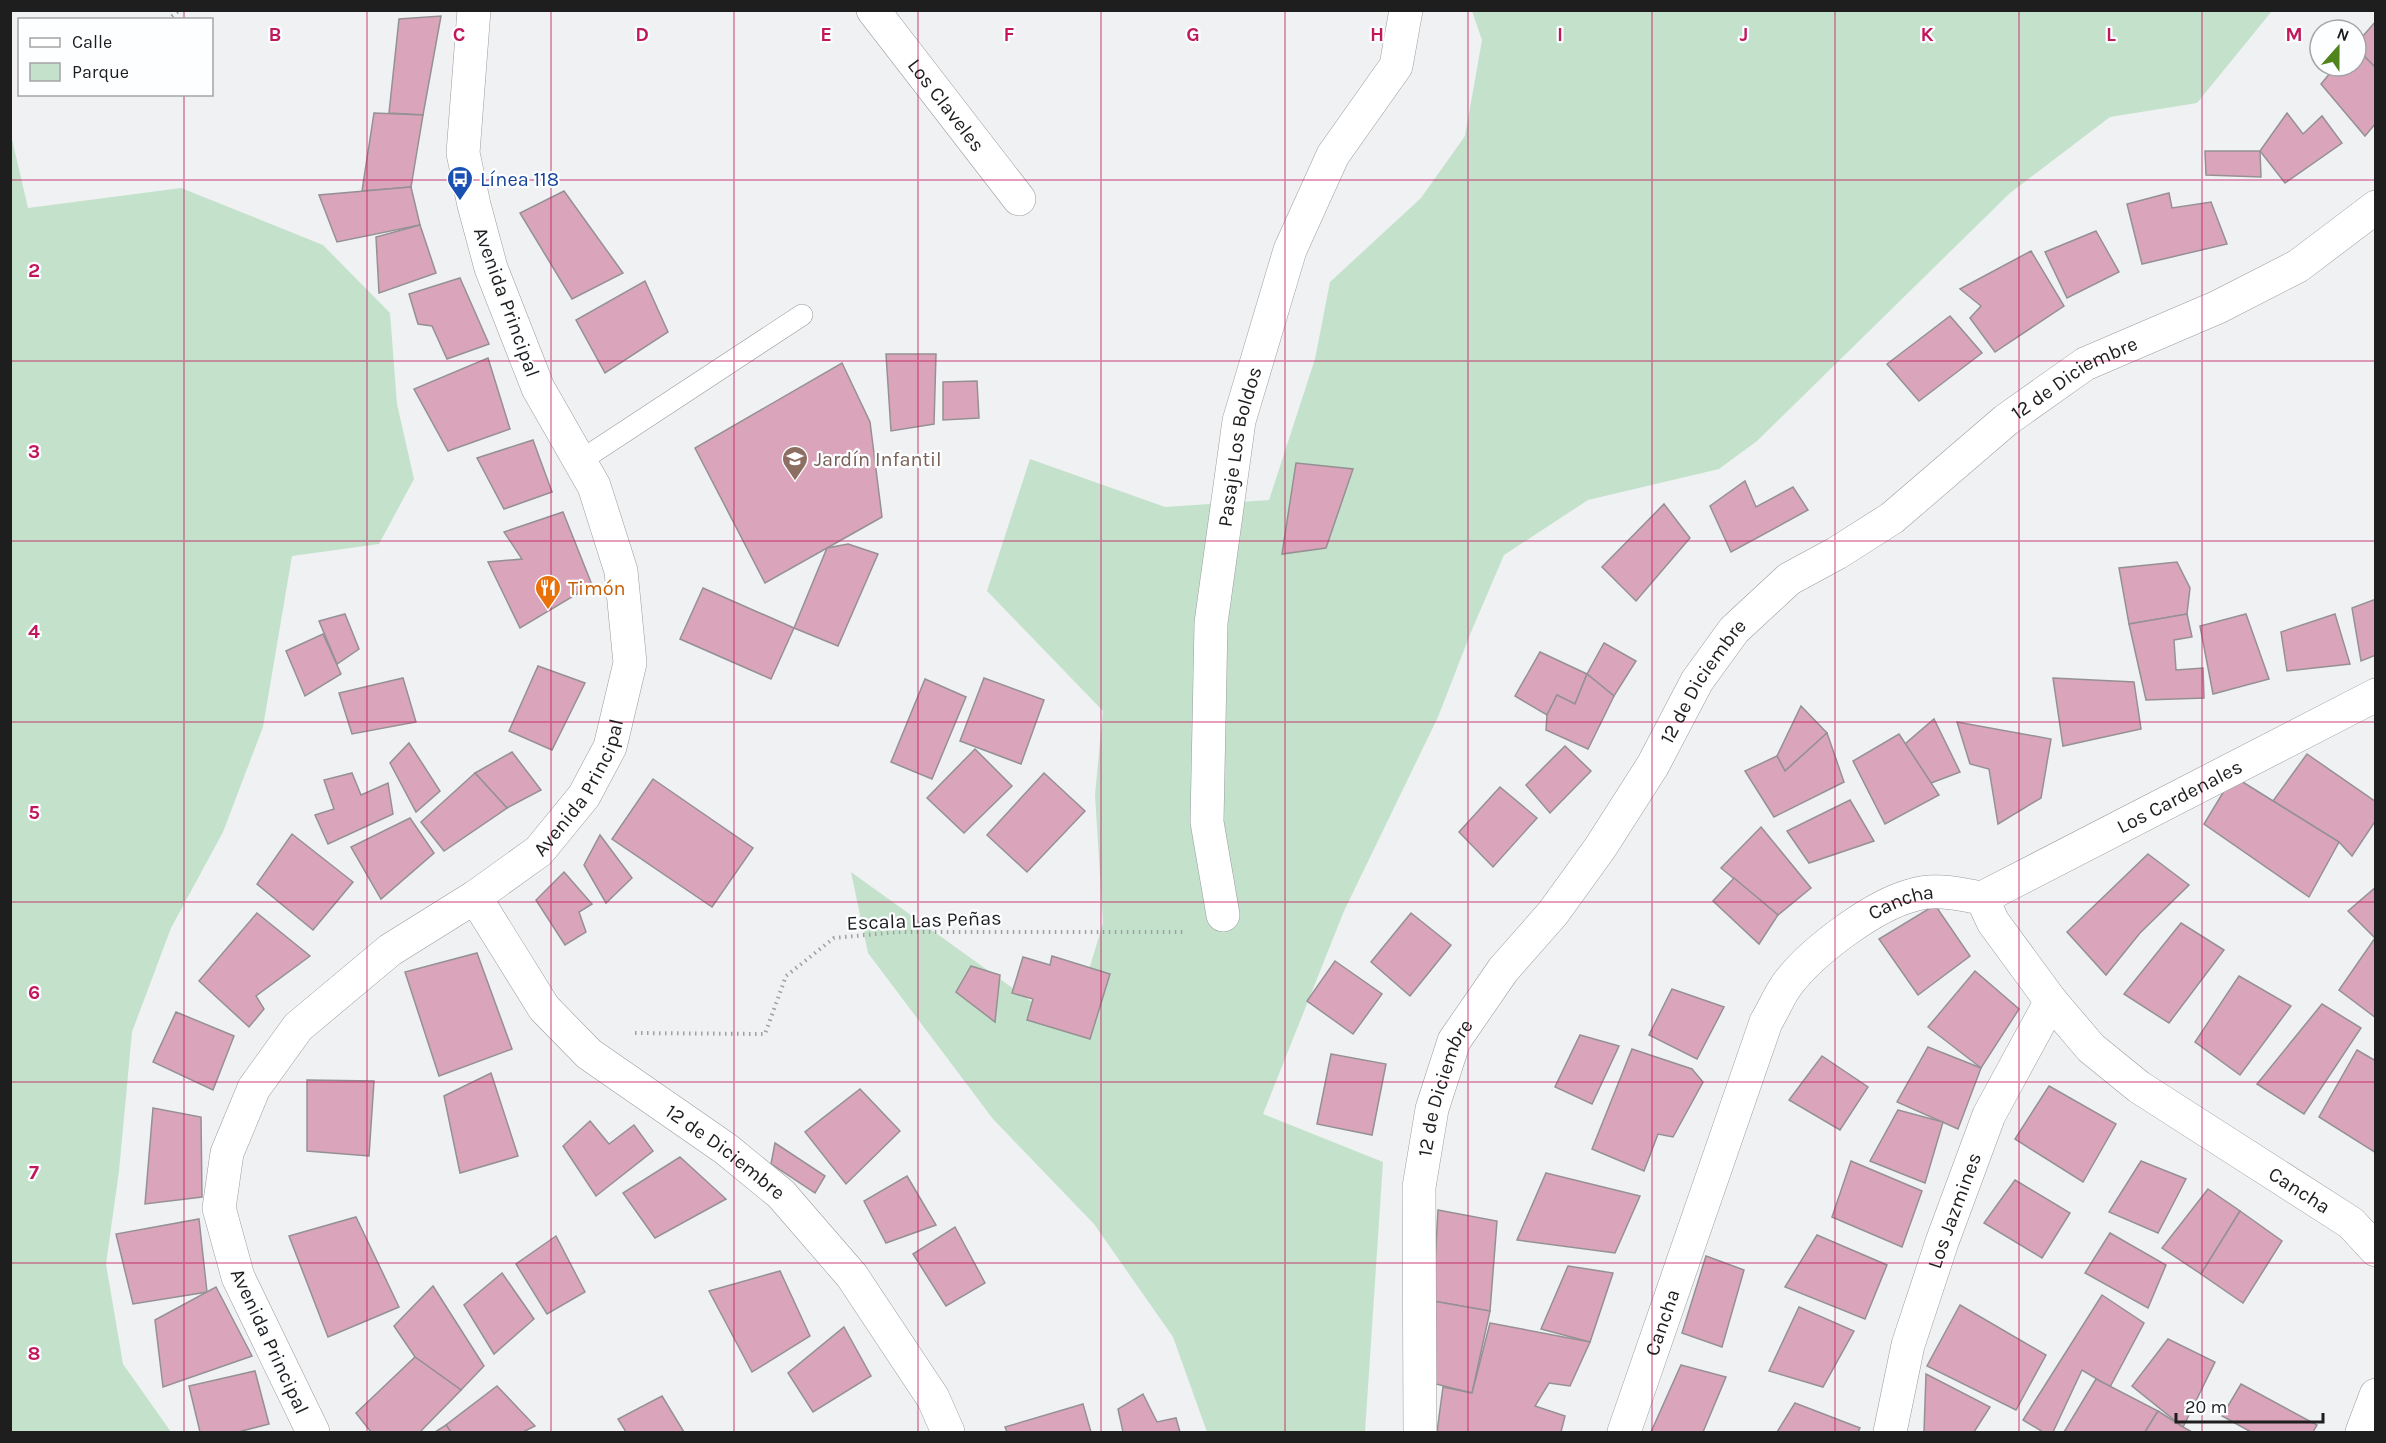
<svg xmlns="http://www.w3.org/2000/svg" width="2386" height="1443" viewBox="0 0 2386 1443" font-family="Karla,sans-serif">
  <rect width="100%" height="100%" fill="#eff1f3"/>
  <g fill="#c4e2cb">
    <path d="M1472,11H2272L2197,103L2110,117L2010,193L1757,441L1719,469L1588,500L1504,555L1471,632L1438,717L1344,911L1263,1114L1383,1162L1365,1432H1207L1173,1337L1094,1224L993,1119L868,953L851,872L1071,1030L1103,923L1095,795L1103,711L987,591L1030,459L1165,507L1269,500L1315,359L1330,282L1421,198L1465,136L1482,40Z"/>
    <path d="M11,135L28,208L181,188L323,245L390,313L397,404L414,479L379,544L292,556L263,727L223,832L171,928L132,1032L119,1171L106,1264L123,1364L171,1432H11Z"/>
  </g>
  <g fill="#daa5ba" stroke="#959193" stroke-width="1.5">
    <path d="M441,16L423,115L389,113L399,19Z"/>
    <path d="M2376,21V68L2356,48V44Z"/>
    <path d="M2356,48L2376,68V123L2365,136L2321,84L2336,66H2356Z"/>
    <path d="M374,113L423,115L411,187L362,191Z"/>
    <path d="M2287,113L2303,134L2322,116L2342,143L2285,183L2260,151Z"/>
    <path d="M2205,151H2260L2261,177L2206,175Z"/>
    <path d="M411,187L420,225L337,242L319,195Z"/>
    <path d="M564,191L623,273L572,299L520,213Z"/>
    <path d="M2169,193L2172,208L2211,202L2227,244L2142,264L2127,204Z"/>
    <path d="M420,225L436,273L379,293L376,237Z"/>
    <path d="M2096,231L2119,272L2067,298L2045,252Z"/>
    <path d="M2031,251L2064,306L1995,352L1970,318L1981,306L1960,289Z"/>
    <path d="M460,278L489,344L447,359L432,326L418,324L409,294Z"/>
    <path d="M645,281L668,332L605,373L576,320Z"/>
    <path d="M1950,316L1982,353L1919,401L1887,364Z"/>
    <path d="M886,354H936L934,424L891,431Z"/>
    <path d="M488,358L510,429L448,451L414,389Z"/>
    <path d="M842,363L870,422L882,517L765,583L695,448Z"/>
    <path d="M977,381L979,418L943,420V382Z"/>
    <path d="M533,440L552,492L504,509L477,458Z"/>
    <path d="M1296,463L1353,469L1326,548L1282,554Z"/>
    <path d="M1745,481L1756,507L1793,487L1808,510L1731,552L1710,506Z"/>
    <path d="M1664,504L1690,538L1636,601L1602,567Z"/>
    <path d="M563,512L592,585L520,628L488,562L522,559L504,532Z"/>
    <path d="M848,544L878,554L838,646L794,628L827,548Z"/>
    <path d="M2177,562L2190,588L2187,614L2129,624L2119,568Z"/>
    <path d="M703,588L794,628L771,679L680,639Z"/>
    <path d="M2376,599V655L2361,661L2352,608Z"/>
    <path d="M345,614L359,649L337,664L319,621Z"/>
    <path d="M2187,614L2192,637L2174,640L2176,670L2203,668L2204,698L2146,700L2129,624Z"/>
    <path d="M2246,614L2269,679L2213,694L2200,626Z"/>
    <path d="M2335,614L2350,664L2287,671L2281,632Z"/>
    <path d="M323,634L341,674L305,696L286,651Z"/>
    <path d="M1604,643L1636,661L1614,696L1587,674Z"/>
    <path d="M1540,652L1587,674L1575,704L1557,695L1547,715L1515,696Z"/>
    <path d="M538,666L585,683L552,750L509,731Z"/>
    <path d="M1587,674L1614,696L1588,749L1546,730L1547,715L1557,695L1575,704Z"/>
    <path d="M403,678L416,722L352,734L339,693Z"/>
    <path d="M984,678L1044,700L1021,764L960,741Z"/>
    <path d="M2053,678L2134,682L2141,729L2063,746Z"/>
    <path d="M925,679L966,697L932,779L891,762Z"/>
    <path d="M1801,706L1827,733L1785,771L1777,756Z"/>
    <path d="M1934,719L1960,772L1931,783L1905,744Z"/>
    <path d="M1957,722L2051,739L2041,798L1998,824L1989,769L1970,764Z"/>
    <path d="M1827,733L1844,782L1774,817L1745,771L1777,756L1785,771Z"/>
    <path d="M1899,734L1939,795L1885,824L1853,761Z"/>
    <path d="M409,743L440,791L416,812L390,763Z"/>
    <path d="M1565,746L1591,771L1550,813L1526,785Z"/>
    <path d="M975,749L1012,786L964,833L927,798Z"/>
    <path d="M512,752L541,790L507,808L475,773Z"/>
    <path d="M2307,754L2376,802V820L2352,856L2339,842L2273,801Z"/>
    <path d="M352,773L361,795L388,783L393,814L328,844L315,815L334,809L324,780Z"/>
    <path d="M475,773L507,808L444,851L421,822Z"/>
    <path d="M1044,773L1085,811L1027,872L987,835Z"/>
    <path d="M2233,776L2339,842L2309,897L2204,824Z"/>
    <path d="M653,779L753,848L712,907L612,839Z"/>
    <path d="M1500,787L1537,818L1493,867L1459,832Z"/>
    <path d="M1850,800L1874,841L1809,863L1787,831Z"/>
    <path d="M410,818L434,853L381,899L351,847Z"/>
    <path d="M1761,827L1811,888L1778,915L1721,868Z"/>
    <path d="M292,834L353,882L313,930L257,884Z"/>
    <path d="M600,835L632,878L606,903L584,865Z"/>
    <path d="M2148,854L2189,885L2140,933L2106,975L2067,932Z"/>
    <path d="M564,872L592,904L579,912L586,932L565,945L536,900Z"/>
    <path d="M1734,878L1778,915L1759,944L1713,901Z"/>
    <path d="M2376,887V938H2375L2348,911Z"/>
    <path d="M1935,905L1970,956L1918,995L1879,939Z"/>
    <path d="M257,913L310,956L256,996L264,1009L249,1027L199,981Z"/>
    <path d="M1411,913L1451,945L1410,996L1371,962Z"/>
    <path d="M2181,923L2224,950L2169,1023L2124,994Z"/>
    <path d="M2375,938H2376V1018L2339,990Z"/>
    <path d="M477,953L512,1049L439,1076L405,972Z"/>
    <path d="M1052,956L1110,974L1090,1039L1027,1020L1033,999L1012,993L1023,957L1050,965Z"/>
    <path d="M1335,961L1382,994L1353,1034L1307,1001Z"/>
    <path d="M971,966L1000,975L995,1022L956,992Z"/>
    <path d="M1975,971L2019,1009L1981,1068L1928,1027Z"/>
    <path d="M2239,976L2291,1006L2240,1075L2195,1042Z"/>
    <path d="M1672,989L1724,1007L1697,1059L1649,1035Z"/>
    <path d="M2322,1004L2361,1028L2304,1114L2257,1084Z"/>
    <path d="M176,1012L234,1036L213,1090L153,1062Z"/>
    <path d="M1580,1035L1619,1046L1592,1104L1555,1087Z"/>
    <path d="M1928,1047L1981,1068L1958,1129L1897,1102Z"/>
    <path d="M1632,1049L1692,1069L1703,1082L1673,1137L1658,1134L1644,1171L1592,1149Z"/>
    <path d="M2357,1050L2376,1061V1153L2319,1117Z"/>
    <path d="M1331,1054L1386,1064L1372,1135L1317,1124Z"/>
    <path d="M1822,1056L1868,1087L1840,1130L1789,1100Z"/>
    <path d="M491,1073L518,1156L460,1173L444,1096Z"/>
    <path d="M307,1080L374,1081L369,1156L307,1151Z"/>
    <path d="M2049,1086L2116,1124L2083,1182L2015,1139Z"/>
    <path d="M860,1089L900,1131L846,1184L805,1132Z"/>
    <path d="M153,1108L201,1117L202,1197L145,1204Z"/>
    <path d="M1898,1110L1943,1122L1925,1183L1870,1161Z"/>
    <path d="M590,1121L609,1144L634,1125L653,1151L596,1196L563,1146Z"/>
    <path d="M775,1143L825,1176L815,1193L771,1164Z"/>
    <path d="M680,1157L726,1199L655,1238L623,1193Z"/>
    <path d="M1851,1161L1922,1191L1902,1247L1832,1217Z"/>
    <path d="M2141,1161L2186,1179L2158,1233L2109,1212Z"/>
    <path d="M1546,1173L1640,1196L1615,1253L1517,1240Z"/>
    <path d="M907,1176L936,1225L886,1243L864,1201Z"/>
    <path d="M2015,1180L2070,1213L2042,1258L1984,1223Z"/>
    <path d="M2208,1189L2240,1211L2201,1274L2162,1248Z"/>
    <path d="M1438,1210L1497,1221L1490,1311L1433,1301Z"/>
    <path d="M2240,1211L2282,1241L2243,1303L2201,1274Z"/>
    <path d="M356,1217L399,1307L328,1337L289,1236Z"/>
    <path d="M199,1219L207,1292L133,1304L116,1234Z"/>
    <path d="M955,1227L985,1283L946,1306L913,1254Z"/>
    <path d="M2110,1233L2166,1265L2148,1308L2085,1273Z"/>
    <path d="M1817,1235L1887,1265L1865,1319L1785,1287Z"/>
    <path d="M556,1236L585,1292L547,1314L516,1264Z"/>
    <path d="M1706,1256L1744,1270L1722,1347L1682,1333Z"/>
    <path d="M1568,1266L1613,1273L1590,1342L1541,1329Z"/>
    <path d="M780,1271L810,1336L752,1372L709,1291Z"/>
    <path d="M502,1273L534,1319L494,1354L464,1305Z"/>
    <path d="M433,1286L484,1366L461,1390L415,1357L394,1326Z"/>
    <path d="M216,1287L252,1356L163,1387L155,1320Z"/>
    <path d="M2102,1295L2144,1323L2110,1387L2082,1370L2053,1432H2043L2023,1420Z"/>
    <path d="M1433,1301L1490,1311L1472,1393L1428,1382Z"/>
    <path d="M1960,1305L2046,1355L2016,1410L1927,1366Z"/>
    <path d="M1799,1307L1854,1331L1823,1387L1769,1371Z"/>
    <path d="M1490,1323L1590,1342L1570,1386L1549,1383L1535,1406L1565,1416L1561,1432H1437L1443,1387L1472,1393Z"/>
    <path d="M844,1327L871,1376L813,1412L788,1373Z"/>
    <path d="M2168,1339L2215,1362L2183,1427L2132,1386Z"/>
    <path d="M415,1357L461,1390L420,1432H371L356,1413Z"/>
    <path d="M1681,1365L1726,1377L1703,1432H1651Z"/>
    <path d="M255,1371L269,1424L238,1432H200L189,1386Z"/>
    <path d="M1926,1374L1990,1407L1974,1432H1924Z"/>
    <path d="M2096,1379L2158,1411L2145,1432H2064Z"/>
    <path d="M2241,1384L2317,1425L2313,1432H2251L2222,1416Z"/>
    <path d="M497,1386L535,1426L523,1432H451L446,1425Z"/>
    <path d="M1143,1394L1157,1422L1176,1418L1180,1432H1123L1118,1409Z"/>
    <path d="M662,1396L684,1432H626L618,1419Z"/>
    <path d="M1795,1403L1860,1428L1858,1432H1777Z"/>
    <path d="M1083,1404L1091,1432H1007L1005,1427Z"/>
    <path d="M2158,1411L2183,1427L2192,1432H2145Z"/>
    <path d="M446,1425L451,1432H435Z"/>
  </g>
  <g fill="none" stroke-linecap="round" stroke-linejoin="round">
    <defs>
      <path id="service" d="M580,461L802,315"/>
      <g id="minor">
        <path id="s1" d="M873,10L1019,199"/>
        <path id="s2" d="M1982,898L2376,695"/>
        <path id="s3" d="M1223,915L1207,822L1211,623L1239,421L1290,250L1333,155L1396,66L1406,10"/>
        <path id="s4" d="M1420,1432L1419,1187L1432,1109L1454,1041L1503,970L1553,913L1600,848L1653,765L1697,681L1734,630L1789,579L1837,553L1892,518L2006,420L2085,364L2218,307L2298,266L2376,207"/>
        <path id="s5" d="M1890,1432L1908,1345L1942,1242L1989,1115L2051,1001"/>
      </g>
      <g id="tertiary">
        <path id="s6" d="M475,897L544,1008L589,1054L726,1149L781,1194L852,1276L933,1398L948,1432"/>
        <path id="s7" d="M313,1432L238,1277L219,1208L227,1153L254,1088L298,1027L390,950L475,897L539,851L584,796L610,747L630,663L621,571L594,486L538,388L491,268L474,205L463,153L474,10"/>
        <path id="s8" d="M1624,1432L1766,1022C1774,1009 1780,993 1789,982C1814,950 1874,905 1913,895C1935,888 1959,894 1982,898L1993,922L2051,1001L2091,1048L2139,1087L2351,1223L2376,1250"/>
        <path d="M2362,1432L2376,1395"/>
      </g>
    </defs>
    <use href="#service" stroke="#9a9c9f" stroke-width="22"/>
    <use href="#minor" stroke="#9a9c9f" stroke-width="34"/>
    <use href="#tertiary" stroke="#9a9c9f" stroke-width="34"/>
    <g stroke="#9ea0a1" stroke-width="4" stroke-dasharray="1.5 4.5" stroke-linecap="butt">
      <path d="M167,20L180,10"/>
      <path d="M635,1033L765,1034L786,976L834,938L897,932H1185"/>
    </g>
    <use href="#service" stroke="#fff" stroke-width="21"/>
    <use href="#minor" stroke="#fff" stroke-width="33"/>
    <use href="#tertiary" stroke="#fff" stroke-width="33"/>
  </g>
  <path fill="none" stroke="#c2185b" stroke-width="1.5" stroke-opacity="0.55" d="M184,10V20M367,10V1432M551,10V1432M734,10V1432M918,10V1432M1101,10V1432M1285,10V1432M1468,10V1432M1652,10V1432M1835,10V1432M2019,10V1432M2202,10V1432M184,94V1432M10,180H2376M10,361H2376M10,541H2376M10,722H2376M10,902H2376M10,1082H2376M10,1263H2376"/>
  <defs>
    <symbol id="bus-pin" viewBox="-11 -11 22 30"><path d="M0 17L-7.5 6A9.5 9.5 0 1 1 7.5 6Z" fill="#1a4fb4" stroke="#fdfeff"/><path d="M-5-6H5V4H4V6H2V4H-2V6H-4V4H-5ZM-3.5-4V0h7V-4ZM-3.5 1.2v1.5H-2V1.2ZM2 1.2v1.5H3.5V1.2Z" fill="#fff"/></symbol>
    <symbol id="school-pin" viewBox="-11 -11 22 30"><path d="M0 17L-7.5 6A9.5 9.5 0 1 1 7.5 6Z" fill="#8d6e63" stroke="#fdfeff"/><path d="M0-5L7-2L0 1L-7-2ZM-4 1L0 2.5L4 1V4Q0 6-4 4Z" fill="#fff"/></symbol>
    <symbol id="restaurant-pin" viewBox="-11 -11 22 30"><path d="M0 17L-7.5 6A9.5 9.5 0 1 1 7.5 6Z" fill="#e8710a" stroke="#fdfeff"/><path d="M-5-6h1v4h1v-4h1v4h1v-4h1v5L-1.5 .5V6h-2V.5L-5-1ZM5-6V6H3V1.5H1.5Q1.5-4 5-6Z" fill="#fff"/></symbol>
  </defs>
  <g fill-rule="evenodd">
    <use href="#bus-pin" x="445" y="164" width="30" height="40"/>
    <use href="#school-pin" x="780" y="444" width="30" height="40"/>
    <use href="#restaurant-pin" x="533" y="573" width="30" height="40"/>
  </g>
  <g text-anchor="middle" stroke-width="4.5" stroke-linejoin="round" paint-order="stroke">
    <g font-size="20" fill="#1e1e1f" stroke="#fdfeff">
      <text dy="7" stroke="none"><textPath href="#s1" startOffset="120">Los Claveles</textPath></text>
      <text transform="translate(507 302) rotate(70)" y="7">Avenida Principal</text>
      <text dy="7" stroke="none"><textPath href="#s4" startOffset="1320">12 de Diciembre</textPath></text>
      <text dy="7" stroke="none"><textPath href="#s3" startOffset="472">Pasaje Los Boldos</textPath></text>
      <text dy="7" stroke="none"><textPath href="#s4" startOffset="834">12 de Diciembre</textPath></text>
      <text dy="7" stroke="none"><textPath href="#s7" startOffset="820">Avenida Principal</textPath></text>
      <text dy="7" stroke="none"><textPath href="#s2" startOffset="222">Los Cardenales</textPath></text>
      <text dy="7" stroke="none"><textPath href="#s8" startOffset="620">Cancha</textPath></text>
      <text transform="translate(924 920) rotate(-2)" y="7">Escala Las Peñas</text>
      <text dy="7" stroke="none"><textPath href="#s4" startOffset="348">12 de Diciembre</textPath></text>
      <text dy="7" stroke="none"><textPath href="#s6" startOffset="363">12 de Diciembre</textPath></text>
      <text dy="7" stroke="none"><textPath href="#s8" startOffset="1142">Cancha</textPath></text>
      <text dy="7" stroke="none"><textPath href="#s5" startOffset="231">Los Jazmines</textPath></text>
      <text dy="7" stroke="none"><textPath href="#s8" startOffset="116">Cancha</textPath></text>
      <text transform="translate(270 1341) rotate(65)" y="7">Avenida Principal</text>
    </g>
    <g font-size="20" fill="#164399" stroke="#fdfeff" text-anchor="start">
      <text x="480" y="186">Línea 118</text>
    </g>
    <g font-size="20" fill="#785e54" stroke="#fdfeff" text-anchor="start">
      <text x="814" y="466">Jardín Infantil</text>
    </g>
    <g font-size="20" fill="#c56008" stroke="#fdfeff" text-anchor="start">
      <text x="568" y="595">Timón</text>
    </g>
  </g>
  <g font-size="20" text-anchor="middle" font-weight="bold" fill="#c2185b" stroke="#fdfeff" stroke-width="4.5" stroke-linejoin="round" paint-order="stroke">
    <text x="275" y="41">B</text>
    <text x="459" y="41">C</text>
    <text x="642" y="41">D</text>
    <text x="826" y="41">E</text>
    <text x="1009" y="41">F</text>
    <text x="1193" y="41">G</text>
    <text x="1377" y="41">H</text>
    <text x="1560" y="41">I</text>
    <text x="1744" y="41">J</text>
    <text x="1927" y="41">K</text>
    <text x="2111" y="41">L</text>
    <text x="2294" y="41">M</text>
    <text x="34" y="277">2</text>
    <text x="34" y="458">3</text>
    <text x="34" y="638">4</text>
    <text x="34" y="819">5</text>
    <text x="34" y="999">6</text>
    <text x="34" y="1179">7</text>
    <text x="34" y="1360">8</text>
  </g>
  <rect width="2386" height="1443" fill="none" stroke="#1e1e1f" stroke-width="24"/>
  <rect x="18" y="18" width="195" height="78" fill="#fdfeff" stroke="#a4a4a5" stroke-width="1.5"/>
  <rect x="30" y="38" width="30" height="9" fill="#ffffff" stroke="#a4a4a5" stroke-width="1.5"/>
  <text x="72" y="48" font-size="18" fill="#1e1e1f">Calle</text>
  <rect x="30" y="63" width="30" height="18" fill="#c4e2cb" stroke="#a4a4a5" stroke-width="1.5"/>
  <text x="72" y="78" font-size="18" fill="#1e1e1f">Parque</text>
  <g transform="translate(2338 48) rotate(21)"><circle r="28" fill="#fdfeff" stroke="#a4a4a5" stroke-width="1.5"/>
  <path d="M0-4.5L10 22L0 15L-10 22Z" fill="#51851b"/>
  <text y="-9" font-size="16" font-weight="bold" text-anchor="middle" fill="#1e1e1f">N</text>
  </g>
  <path d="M2176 1413v9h147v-9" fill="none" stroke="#1e1e1f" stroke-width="3"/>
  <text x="2185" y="1413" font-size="18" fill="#1e1e1f" stroke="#fdfeff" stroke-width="4.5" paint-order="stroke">20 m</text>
</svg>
